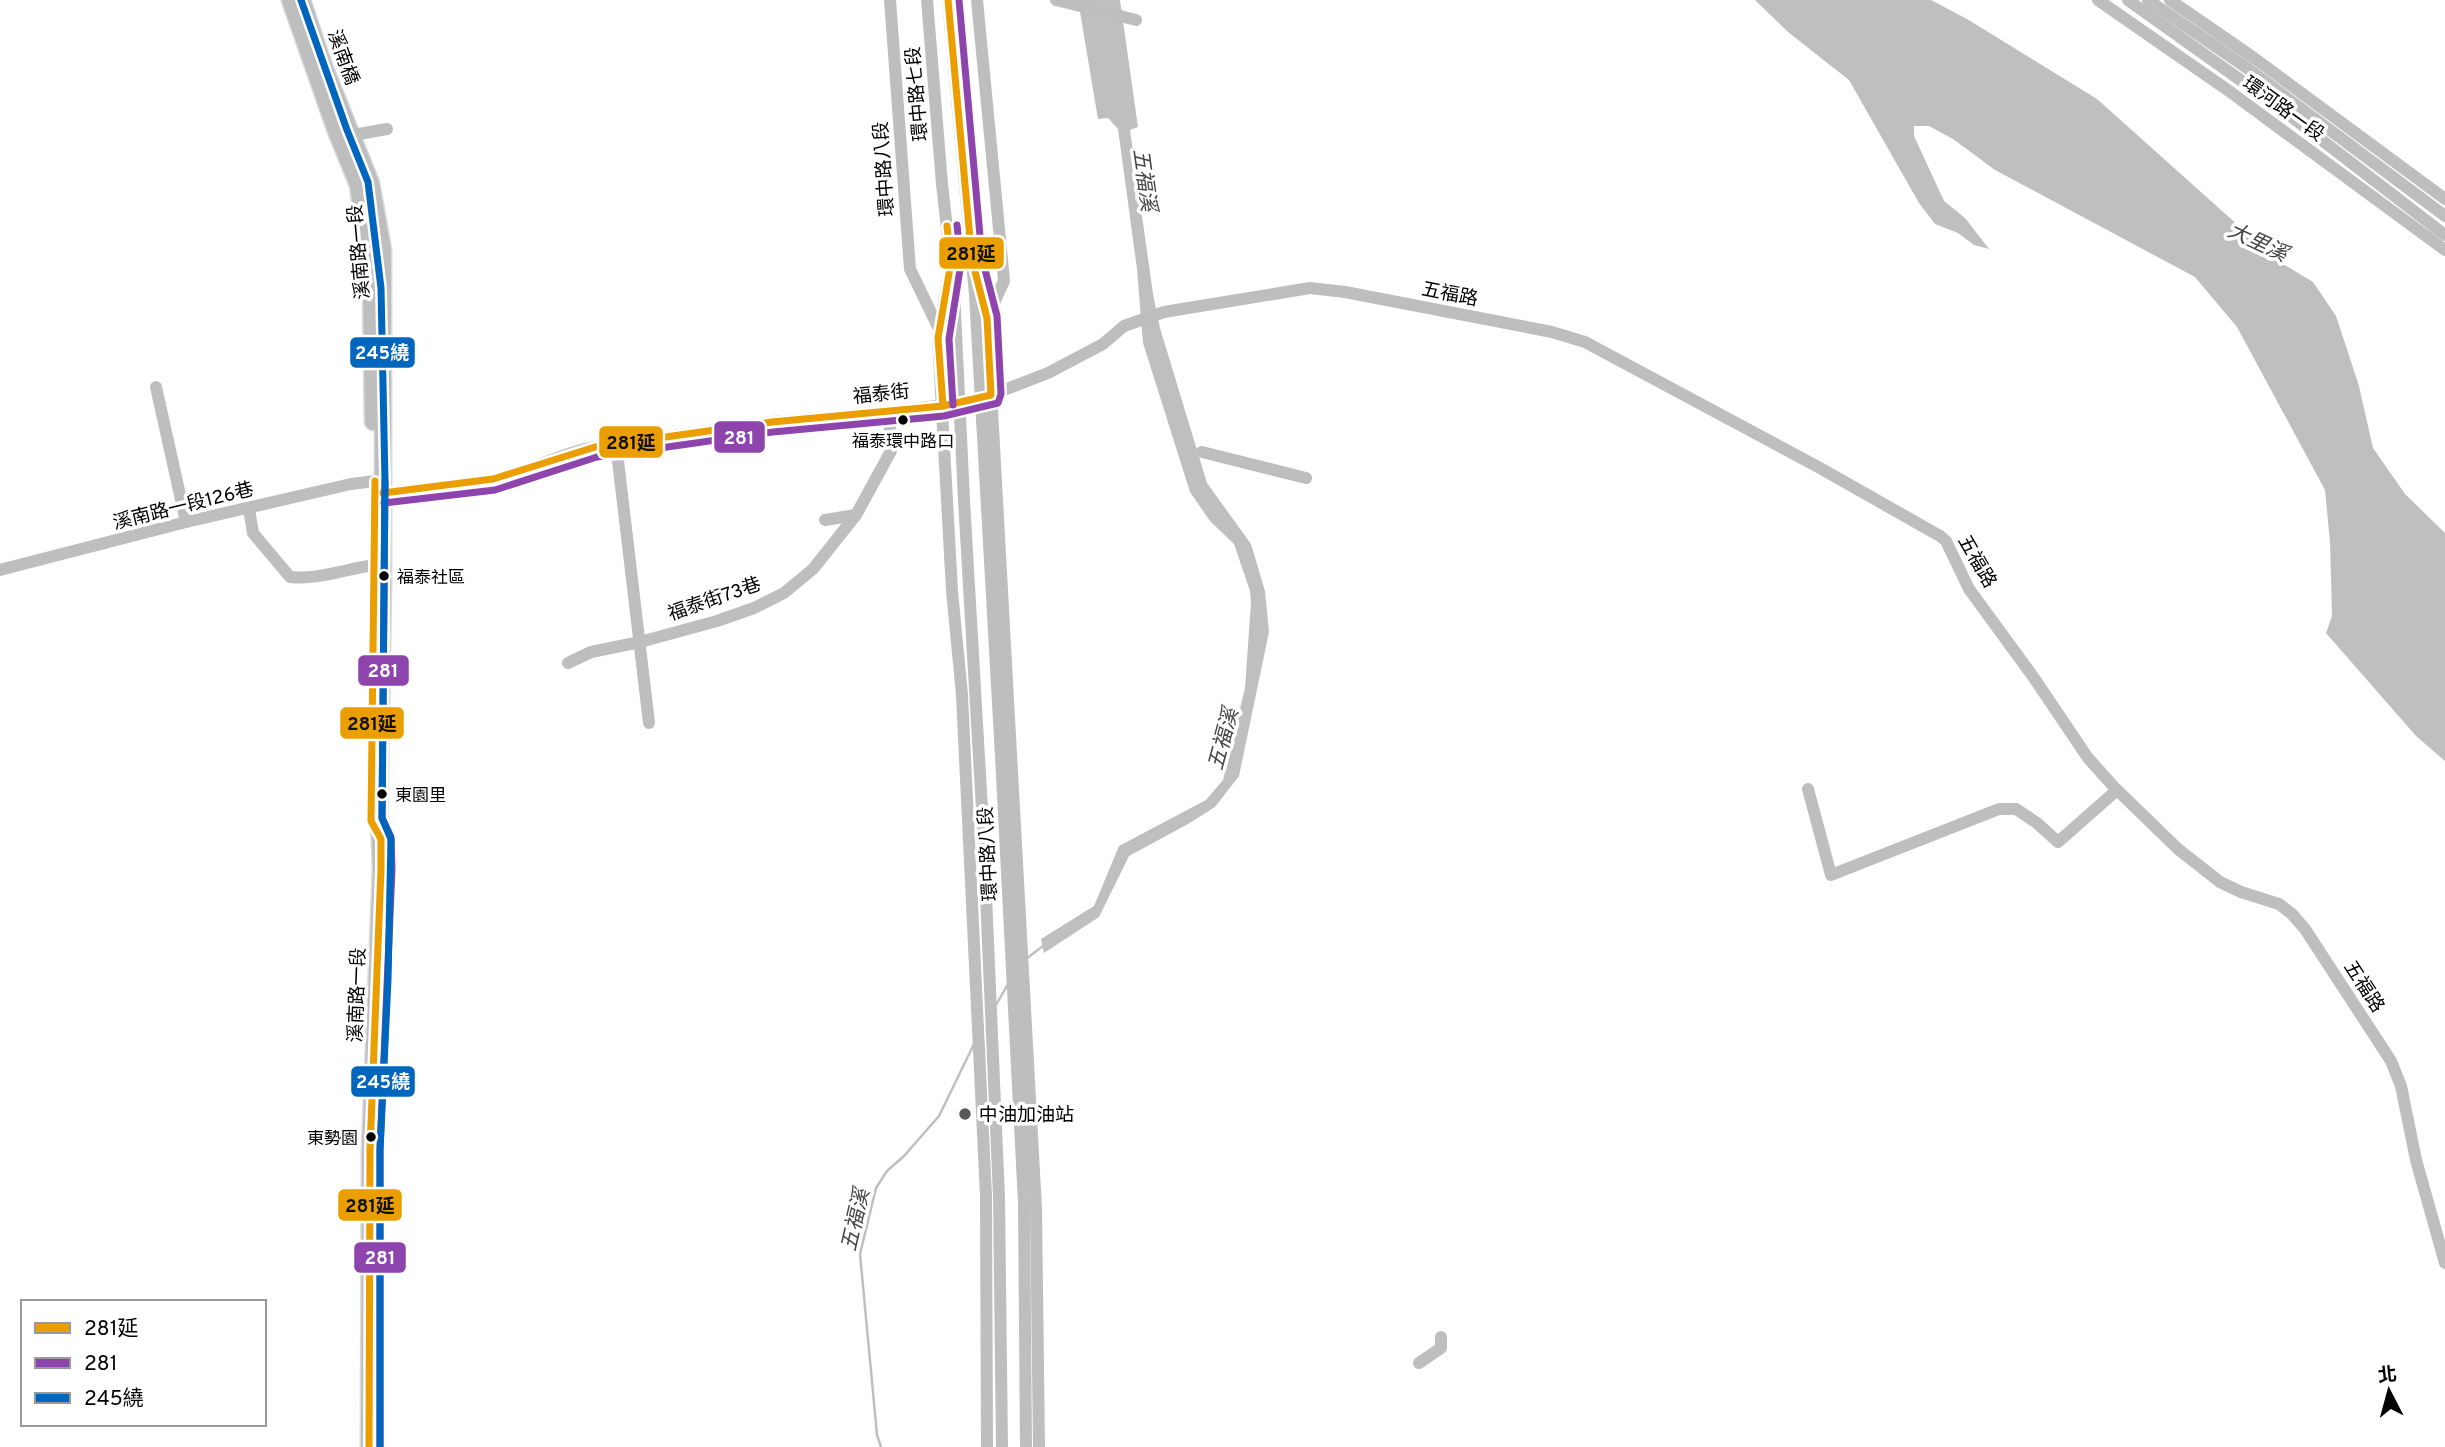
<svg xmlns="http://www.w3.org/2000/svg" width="2445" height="1447" viewBox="0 0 2445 1447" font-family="Overpass,'Noto Sans TC',sans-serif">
  <rect width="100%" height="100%" fill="#fff"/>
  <g fill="#bfbfbf">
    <path d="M1078,0H1120L1138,127L1130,130L1153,294L1160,328L1207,483L1251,544L1265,591L1269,632L1239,776L1215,807L1188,824L1129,856L1099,917L1044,953L1041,939L1094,906L1119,846L1206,800L1223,780L1245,688L1251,603L1250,591L1234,544L1210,521L1190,492L1143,343L1137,269L1118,129L1108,118L1098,119Z"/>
    <path d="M1755,0H1931L1967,19L2097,99L2278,261L2313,282L2336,316L2359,386L2373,448L2405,494L2445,533V761L2416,736L2326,633L2332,616L2330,542L2325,490L2237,327L2195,277L1995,170L1953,139L1929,126H1914V136L1944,201L1965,218L1989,249L1974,245L1958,233L1935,224L1919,203L1849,80L1788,32Z"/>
  </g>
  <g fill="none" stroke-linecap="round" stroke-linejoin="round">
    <g stroke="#bfbfbf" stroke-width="2.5">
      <path d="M1026,959L1043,946"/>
      <path d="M996,1005L1008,984"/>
      <path d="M881,1447L877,1435L860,1254L876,1188L887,1171L904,1156L939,1116L974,1044"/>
    </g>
    <defs>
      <g id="major">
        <path d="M290,0L337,134L358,185L371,289L373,422"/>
        <path d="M302,0L324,66L371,183L383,250V581L379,820L381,869L370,1150L369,1447"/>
      </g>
    </defs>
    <use href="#major" stroke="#dbdbdb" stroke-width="19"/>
    <g stroke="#bebebe" stroke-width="12">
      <path d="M890,0L910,269L939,329"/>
      <path d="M927,0L942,184L954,291L964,500L983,826L999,1197L1002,1447"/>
      <path d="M948,0L975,295L1001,756L1024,1203L1026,1447"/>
      <path d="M977,0L1004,281L987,318"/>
      <path d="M1056,0L1136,20"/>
      <path d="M2098,0L2229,91L2445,250"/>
      <path d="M2128,0L2284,111L2445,235"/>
      <path d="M2148,0L2247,68L2445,216"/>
      <path d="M2170,0L2254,58L2445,199"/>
      <path d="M353,135L387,129"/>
      <path d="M948,279L938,338L952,591L962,695L986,1196L987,1447"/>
      <path d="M979,288L987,318L1036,1208L1039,1447"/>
      <path d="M156,387L186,522"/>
      <path d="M616,444L649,723"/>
      <path d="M1202,452L1306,478"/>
      <path d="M249,509L253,533L290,577C319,580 345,569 374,565"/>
      <path d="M825,520L856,515"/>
      <path d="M0,570L186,522L351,484L375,481L383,493C424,489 468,486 508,476C538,467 565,452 595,447L772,422L889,412L959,403L991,395L1048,373L1103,344L1124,326L1164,312L1310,288L1345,292L1552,332L1585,342L1820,468L1940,536L1946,541L1969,589L2034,678L2088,758L2114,787L2178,849L2220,882L2241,892L2279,904L2292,914L2305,929L2391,1061L2401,1086L2416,1160L2445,1263"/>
      <path d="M568,663L591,652L640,642L717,621L754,608L784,593L813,569L856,515L891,451L889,412"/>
      <path d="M1808,789L1831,875L1999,809H2016L2037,823L2058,842L2117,790"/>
      <path d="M1419,1363L1441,1348V1337"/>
    </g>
    <use href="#major" stroke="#bebebe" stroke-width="16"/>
    <defs>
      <g id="bus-1">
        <path d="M943,406L938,338L951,262L947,226"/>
        <path d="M383,493L493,479L595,447L772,422L943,406L991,395L987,318L972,260L948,0"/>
        <path d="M369,1447L370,1150L381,869V839L371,821L375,481"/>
      </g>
      <g id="bus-2">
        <path d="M953,405L949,339L961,263L957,225"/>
        <path d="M384,503L495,490L597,457L773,432L944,416L998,403L1001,394L997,316L982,258L959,0"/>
        <path d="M380,1447V1150L392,869L391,837L382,818L385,481"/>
      </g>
      <path id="bus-3" d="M301,0L347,130L368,182L381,288L385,481L382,818L391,839L388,979L380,1150V1447"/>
    </defs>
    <use href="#bus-1" stroke="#fff" stroke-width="12"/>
    <use href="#bus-2" stroke="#fff" stroke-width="12"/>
    <use href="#bus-3" stroke="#fff" stroke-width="12"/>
    <use href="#bus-1" stroke="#eb9e00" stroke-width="7"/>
    <use href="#bus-2" stroke="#8e44ad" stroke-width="7"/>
    <use href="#bus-3" stroke="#0065bd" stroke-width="7"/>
  </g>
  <g fill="#000" stroke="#fff" stroke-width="2.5">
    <circle cx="903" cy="420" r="6"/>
    <circle cx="384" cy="576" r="6"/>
    <circle cx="382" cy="794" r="6"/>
    <circle cx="371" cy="1137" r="6"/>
  </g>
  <circle fill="#595959" stroke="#fff" stroke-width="2.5" cx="965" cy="1114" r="7"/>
  <g text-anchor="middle" stroke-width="7" stroke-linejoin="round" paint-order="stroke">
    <g font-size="17" fill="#000" stroke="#fff" text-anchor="start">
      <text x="903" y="447" text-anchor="middle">福泰環中路口</text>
      <text x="397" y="583">福泰社區</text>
      <text x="395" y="801">東園里</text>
      <text x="358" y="1144" text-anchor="end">東勢園</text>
    </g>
    <g font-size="19" fill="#000" stroke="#fff">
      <text transform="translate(344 57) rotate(70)" y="7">溪南橋</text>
      <text transform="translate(916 94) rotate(-95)" y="7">環中路七段</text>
      <text transform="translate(2284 108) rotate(36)" y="7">環河路一段</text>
      <text transform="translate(883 169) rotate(-94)" y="7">環中路八段</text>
      <text transform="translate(358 252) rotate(-95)" y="7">溪南路一段</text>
      <text transform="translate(1450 293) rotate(11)" y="7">五福路</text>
      <text transform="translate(881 393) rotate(-6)" y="7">福泰街</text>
      <text transform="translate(183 505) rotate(-14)" y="7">溪南路一段126巷</text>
      <text transform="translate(1978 561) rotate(60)" y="7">五福路</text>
      <text transform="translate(714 598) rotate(-19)" y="7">福泰街73巷</text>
      <text transform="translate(987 854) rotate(-93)" y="7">環中路八段</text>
      <text transform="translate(2365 986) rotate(57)" y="7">五福路</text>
      <text transform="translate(356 995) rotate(-88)" y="7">溪南路一段</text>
    </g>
    <g font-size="19" fill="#000" stroke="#fff" text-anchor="start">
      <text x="979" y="1121">中油加油站</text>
    </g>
    <g font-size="21" font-style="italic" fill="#444" stroke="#fff">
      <text transform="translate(1145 180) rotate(82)" y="7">五福溪</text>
      <text transform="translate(2258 242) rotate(25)" y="7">大里溪</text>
      <text transform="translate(1223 739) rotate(-75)" y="7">五福溪</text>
      <text transform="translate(855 1220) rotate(-77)" y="7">五福溪</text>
    </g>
  </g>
  <g stroke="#fff" stroke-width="2.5">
    <rect x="938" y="236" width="67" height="34" rx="7" fill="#eb9e00"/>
    <rect x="349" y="336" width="67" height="33" rx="7" fill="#0065bd"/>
    <rect x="713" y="420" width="53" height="34" rx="7" fill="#8e44ad"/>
    <rect x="598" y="425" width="66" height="34" rx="7" fill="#eb9e00"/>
    <rect x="357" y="654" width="53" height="33" rx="7" fill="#8e44ad"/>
    <rect x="339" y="706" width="66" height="34" rx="7" fill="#eb9e00"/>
    <rect x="350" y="1065" width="66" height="33" rx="7" fill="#0065bd"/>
    <rect x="337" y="1188" width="66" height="34" rx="7" fill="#eb9e00"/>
    <rect x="353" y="1241" width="54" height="33" rx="7" fill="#8e44ad"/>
  </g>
  <g font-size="19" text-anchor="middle" font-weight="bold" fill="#fff">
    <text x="382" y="359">245繞</text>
    <text x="739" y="444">281</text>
    <text x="383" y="677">281</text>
    <text x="383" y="1088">245繞</text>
    <text x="380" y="1264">281</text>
  </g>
  <g font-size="19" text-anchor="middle" font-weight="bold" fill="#111">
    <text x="971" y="260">281延</text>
    <text x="631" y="449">281延</text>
    <text x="372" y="730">281延</text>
    <text x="370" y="1212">281延</text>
  </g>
  <rect x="21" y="1300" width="245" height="126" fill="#ffffff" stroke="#999999" stroke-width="2"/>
  <rect x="35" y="1323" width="35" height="10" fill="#eb9e00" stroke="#999999" stroke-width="2"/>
  <text x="84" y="1335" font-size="21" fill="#000000">281延</text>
  <rect x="35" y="1358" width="35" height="10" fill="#8e44ad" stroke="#999999" stroke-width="2"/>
  <text x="84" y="1370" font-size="21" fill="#000000">281</text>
  <rect x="35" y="1393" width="35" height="10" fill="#0065bd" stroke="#999999" stroke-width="2"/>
  <text x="84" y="1405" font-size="21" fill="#000000">245繞</text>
  <g transform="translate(2389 1391) rotate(354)" stroke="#ffffff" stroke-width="5" paint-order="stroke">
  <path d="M0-5L12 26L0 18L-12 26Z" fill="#000000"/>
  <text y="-10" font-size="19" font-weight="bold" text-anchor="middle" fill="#000000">北</text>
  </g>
</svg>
